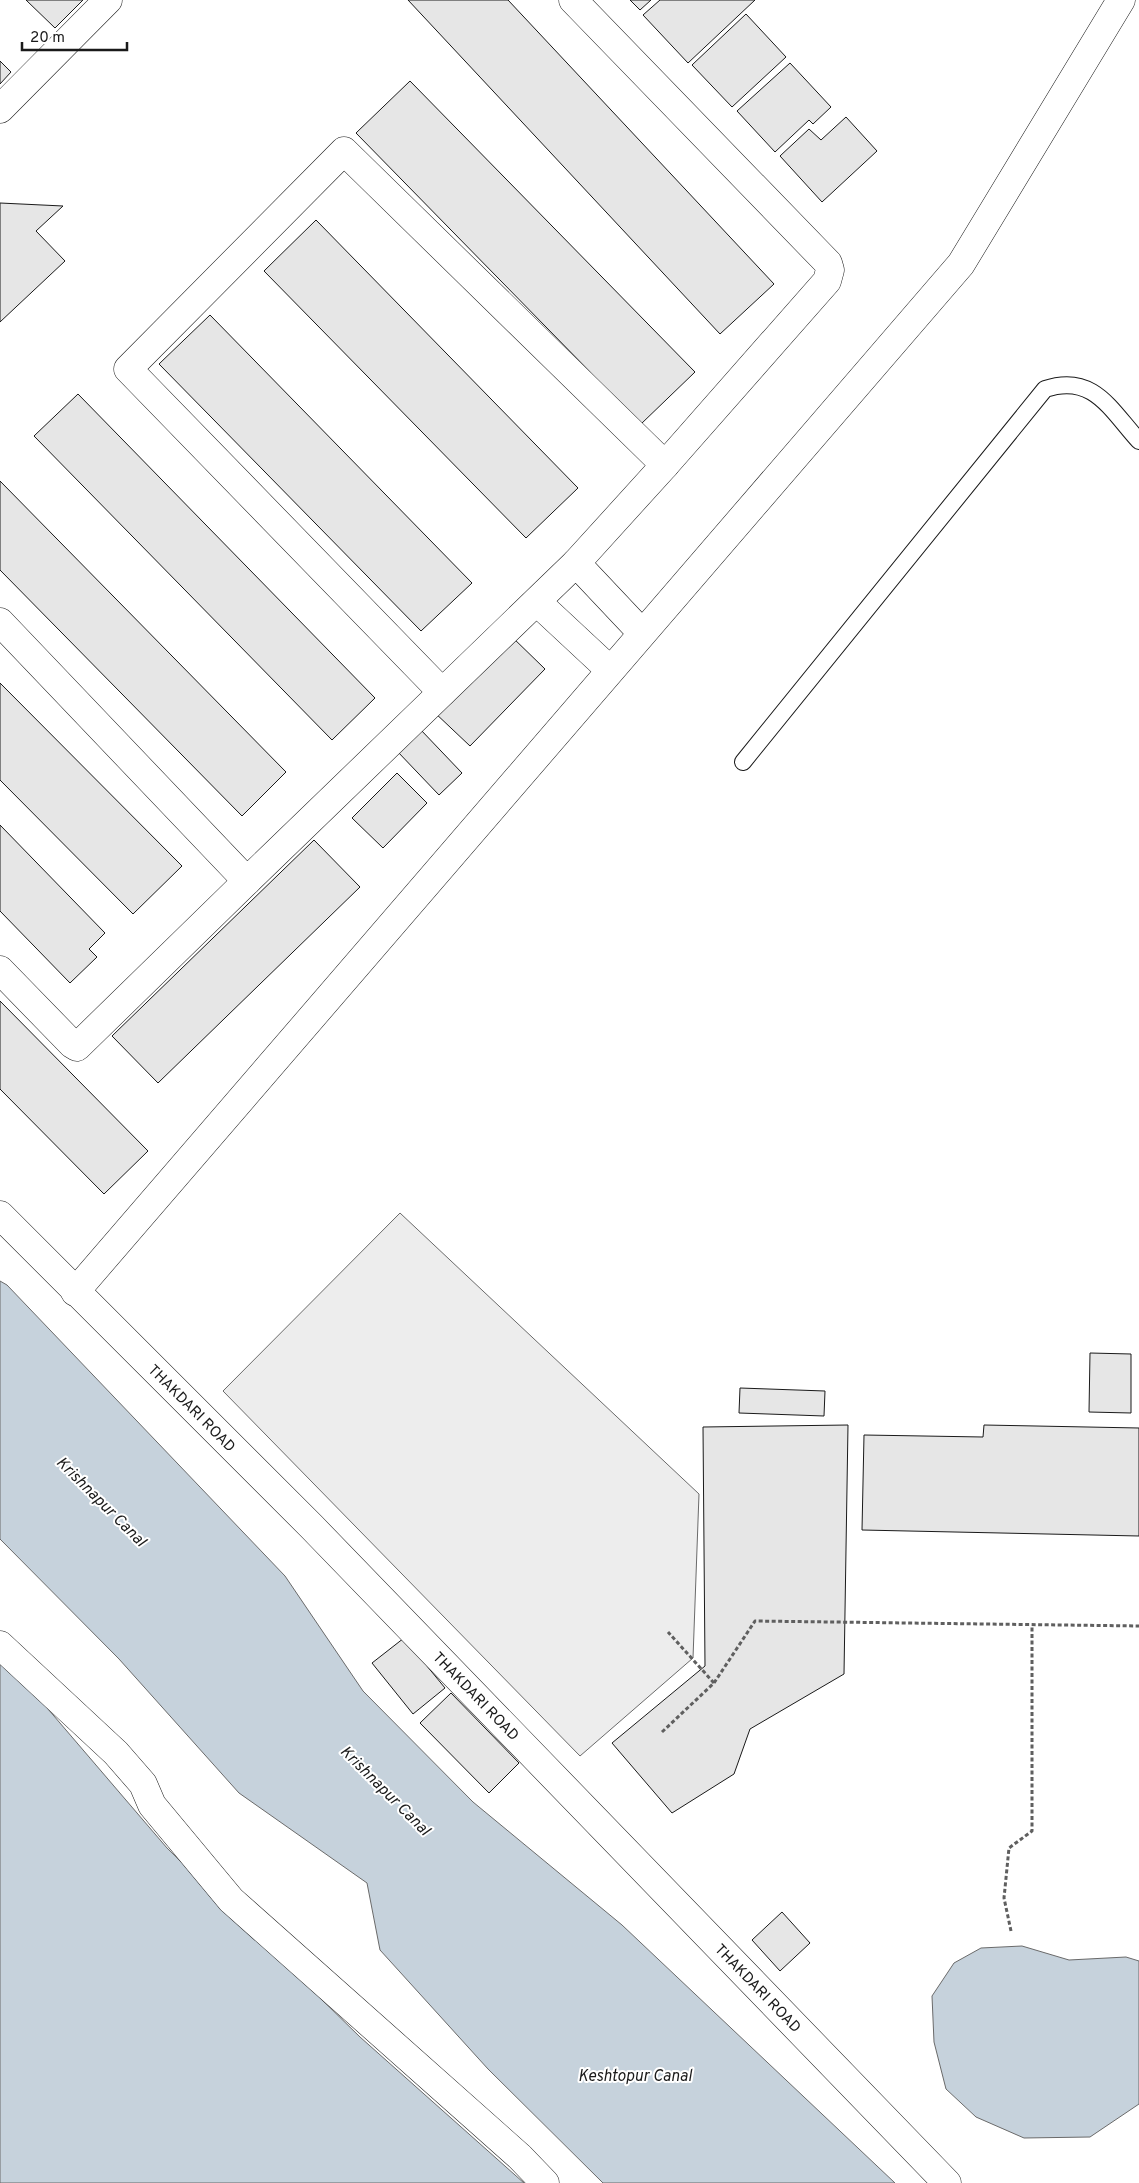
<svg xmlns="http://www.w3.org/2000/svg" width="1139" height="2183" viewBox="0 0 1139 2183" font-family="Overpass,sans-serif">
  <rect width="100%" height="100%" fill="#fff"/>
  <path fill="#ededed" stroke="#6a6a6a" d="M400,1213L699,1494L693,1658L580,1756L223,1391Z"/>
  <g fill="#c6d2dc" stroke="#6a6a6a">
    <path d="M0,1281L7,1285L285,1576L363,1691L473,1802L622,1925L895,2183H603L488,2069L380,1950L367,1883L239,1793L119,1659L0,1539Z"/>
    <path d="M0,1659L18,1674L167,1848L360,2037L524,2183H0Z"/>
    <path d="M1022,1946L1069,1960L1126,1957L1139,1961V2104L1090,2137L1024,2138L976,2117L946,2089L934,2042L932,1996L954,1963L981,1948Z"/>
  </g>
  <g fill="#e6e6e6" stroke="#1a1a1a">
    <path d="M26,0H83L55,28Z"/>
    <path d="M408,0H508L774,284L720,334Z"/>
    <path d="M630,0H651L640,10Z"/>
    <path d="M660,0H755L688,63L643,15Z"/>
    <path d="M746,14L786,57L732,107L692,65Z"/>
    <path d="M0,61L11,72L0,84Z"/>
    <path d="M790,63L831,107L813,124L809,120L775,152L737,111Z"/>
    <path d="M410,81L695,372L641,424L356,133Z"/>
    <path d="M846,117L877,151L822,202L780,156L809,129L821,140Z"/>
    <path d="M0,203L63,206L36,231L65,261L0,322Z"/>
    <path d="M316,220L578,488L526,538L264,271Z"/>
    <path d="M210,315L472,583L421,631L159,364Z"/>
    <path d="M78,394L375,698L332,740L34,436Z"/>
    <path d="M0,481L286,772L242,816L0,570Z"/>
    <path d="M509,634L545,669L470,746L433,711Z"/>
    <path d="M0,683L182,866L133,914L0,780Z"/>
    <path d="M420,729L462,773L439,795L397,751Z"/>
    <path d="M397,773L427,803L383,848L352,818Z"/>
    <path d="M0,825L105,933L89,949L97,957L70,983L0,911Z"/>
    <path d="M314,840L360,887L158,1083L112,1036Z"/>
    <path d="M0,1001L148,1151L104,1194L0,1089Z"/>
    <path d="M1090,1353L1131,1354V1413L1089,1412Z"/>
    <path d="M740,1388L825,1391L824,1416L739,1413Z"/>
    <path d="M848,1425L844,1674L750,1729L734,1774L672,1813L612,1743L705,1666L703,1427Z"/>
    <path d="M984,1425L1139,1428V1536L862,1530L864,1435L983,1437Z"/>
    <path d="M404,1638L445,1688L413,1714L372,1663Z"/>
    <path d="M451,1693L519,1763L489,1793L420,1723Z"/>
    <path d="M782,1912L810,1943L780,1971L752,1940Z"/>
  </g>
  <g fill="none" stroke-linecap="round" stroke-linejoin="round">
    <defs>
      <path id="service" d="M743,762L1045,389C1093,373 1110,409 1139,441"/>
      <g id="minor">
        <path d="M573,0L828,263L830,270L827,281L665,465"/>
        <path d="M0,109L108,0"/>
        <path d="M537,602L610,670"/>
        <path d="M0,622L247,881L576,563L642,633"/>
        <path d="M442,692L128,369L344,151L665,465L576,563"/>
        <path d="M0,970L72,1044L77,1047L247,881"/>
        <path d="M0,1645L116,1753L143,1784L152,1805L231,1900L520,2157L545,2183"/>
      </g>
      <g id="tertiary">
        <path d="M0,1215L312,1527L947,2183"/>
        <path d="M75,1292L961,264L1121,0"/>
      </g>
    </defs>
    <use href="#service" stroke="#1a1a1a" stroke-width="18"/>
    <use href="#minor" stroke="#1a1a1a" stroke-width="29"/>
    <use href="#tertiary" stroke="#1a1a1a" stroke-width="29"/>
    <g stroke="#5f5f5f" stroke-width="3" stroke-dasharray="4 2.5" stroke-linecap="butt">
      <path d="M714,1683L755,1621L1139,1626"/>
      <path d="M662,1732L714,1683L668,1632"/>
      <path d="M1011,1931L1004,1898L1009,1848L1032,1831V1626"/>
    </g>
    <use href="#service" stroke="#fff" stroke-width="16"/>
    <use href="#minor" stroke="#fff" stroke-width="28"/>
    <use href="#tertiary" stroke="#fff" stroke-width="28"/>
  </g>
  <g text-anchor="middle" stroke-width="4" stroke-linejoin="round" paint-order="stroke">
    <g font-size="15" fill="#1a1a1a" stroke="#fff">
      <text transform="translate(192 1408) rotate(45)" y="5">THAKDARI ROAD</text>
      <text transform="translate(476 1696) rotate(46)" y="5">THAKDARI ROAD</text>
      <text transform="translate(758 1988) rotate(46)" y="5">THAKDARI ROAD</text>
    </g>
    <g font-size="16" font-style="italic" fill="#1a1a1a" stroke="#fff">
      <text transform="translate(102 1501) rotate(45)" y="6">Krishnapur Canal</text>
      <text transform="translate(386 1790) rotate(45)" y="6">Krishnapur Canal</text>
      <text x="635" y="2081">Keshtopur Canal</text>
    </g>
  </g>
  <path d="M22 42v8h105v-8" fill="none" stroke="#1a1a1a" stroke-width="2.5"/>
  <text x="30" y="42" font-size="15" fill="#1a1a1a" stroke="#ffffff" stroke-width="4" paint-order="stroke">20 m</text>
</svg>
